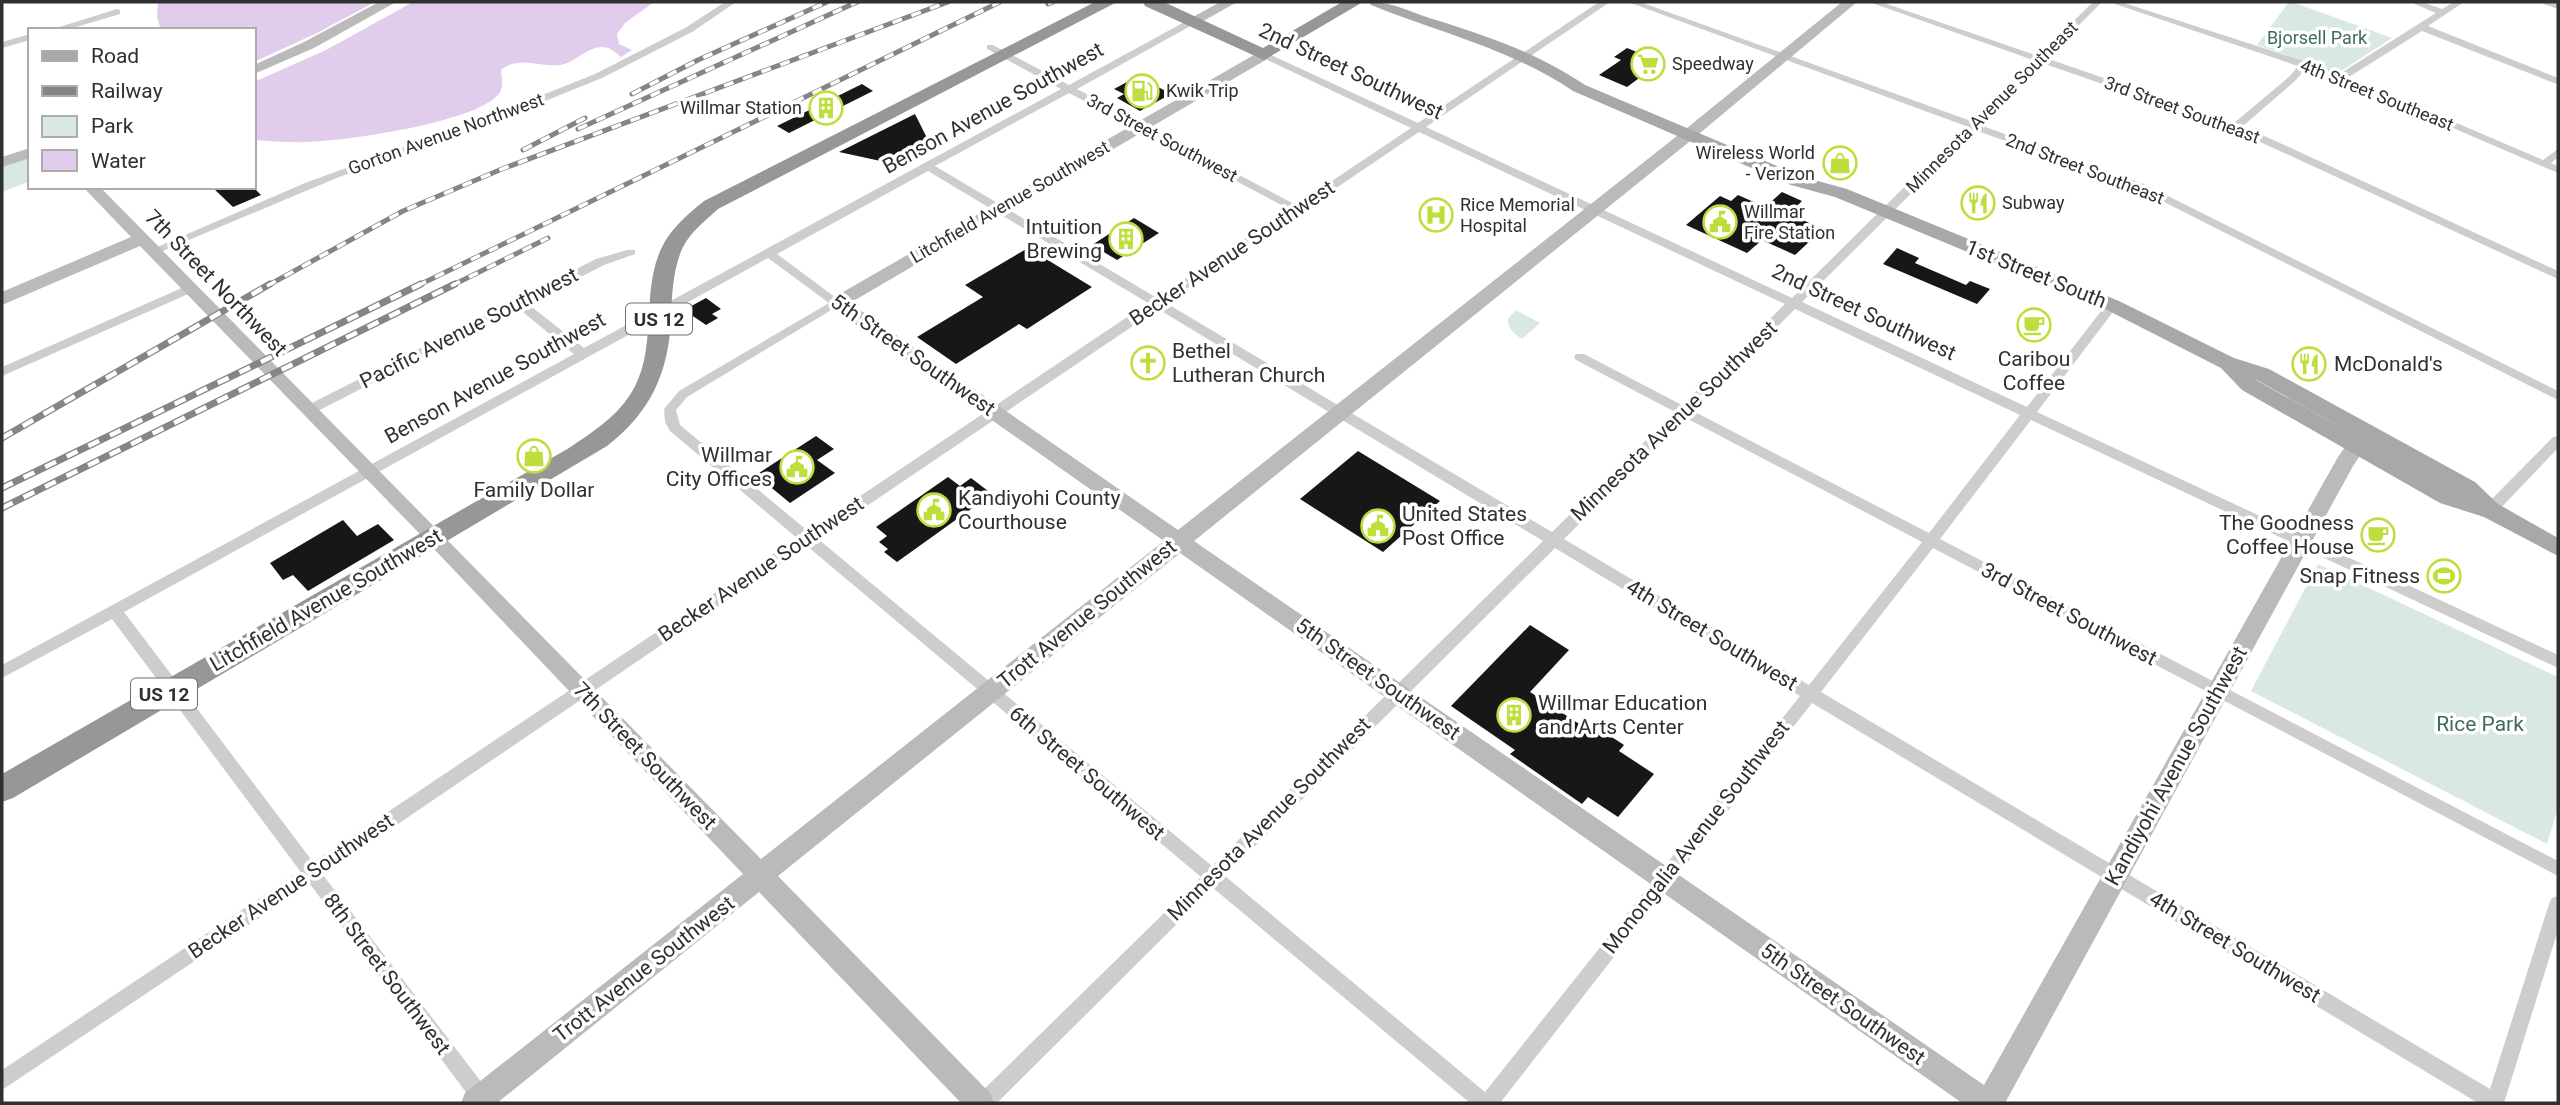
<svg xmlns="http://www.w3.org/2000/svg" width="2560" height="1105" viewBox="0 0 2560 1105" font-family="Roboto,sans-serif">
  <rect width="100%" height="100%" fill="#fff"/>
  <g fill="#d9e8e4">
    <path d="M2289,2H2292L2392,38L2338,73L2257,45Z"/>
    <path d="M30,156V181L2,192V165Z"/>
    <path d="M1516,310L1540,323L1522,339C1514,334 1508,329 1508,319Z"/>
    <path d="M2318,564L2558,677V808L2547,844L2251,691Z"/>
  </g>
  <g fill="#e1cdeb">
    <path d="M158,2H375L317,33L254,62V30H161L157,17Z"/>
    <path d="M413,2H654L625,23L617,34L619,44L632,50L621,57C615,52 610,47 602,47C587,47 576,62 561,65C541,68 519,55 501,70C502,78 504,88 498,95C473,123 345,141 307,142C289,143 271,141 254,140V82L326,50Z"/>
  </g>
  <g fill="#171717">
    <path d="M1627,48L1661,62L1627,87L1599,75L1621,60L1614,57Z"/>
    <path d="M1138,76L1171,94L1140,111L1117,98L1124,94L1114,89Z"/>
    <path d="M862,84L873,91L789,133L777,126Z"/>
    <path d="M915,114L932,148L899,165L839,152Z"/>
    <path d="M212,187H253L261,195L233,207Z"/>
    <path d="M1782,192L1802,201L1789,214L1823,229L1795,255L1762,240L1747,253L1686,225L1720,196L1731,201L1738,195L1765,207Z"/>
    <path d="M1974,193L1994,201L1982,214L1962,206Z"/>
    <path d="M1134,218L1159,233L1117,260L1092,245Z"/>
    <path d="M1028,248L1092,287L1027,329L1019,324L956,364L917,337L983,297L965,285Z"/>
    <path d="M1897,248L1919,258L1915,263L1966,285L1970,281L1990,289L1977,304L1883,264Z"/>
    <path d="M706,298L721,309L712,314L718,318L706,325L684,310Z"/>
    <path d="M2029,315L2048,323L2039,335L2020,326Z"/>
    <path d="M816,436L834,449L817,460L835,473L790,503L756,475Z"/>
    <path d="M1358,451L1440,501L1383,552L1300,499Z"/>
    <path d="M948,477L960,486L971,478L992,494L897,562L884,552L888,549L879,542L887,536L876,527Z"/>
    <path d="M343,520L357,536L378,524L394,540L308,591L293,575L283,580L270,563Z"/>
    <path d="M1530,625L1569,650L1530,692L1587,729L1592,724L1624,745L1619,751L1654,774L1618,817L1588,797L1582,804L1510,754L1515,750L1451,706Z"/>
  </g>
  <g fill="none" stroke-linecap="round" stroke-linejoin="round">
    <g fill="#cdcdcd" fill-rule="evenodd">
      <path d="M725,2H736L692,32L602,78L508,116L339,177L158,253L154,254L148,251L305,183L500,112L595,74L685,28Z"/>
      <path d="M1599,2H1610L1426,127L1792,298L1966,126L1628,2H1640L1971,121L2033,60L1869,2H1881L2038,56L2093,2H2102L2046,58L2234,123L2290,76L2298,66L2109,2H2121L2341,73L2436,13L2410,2H2422L2442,9L2454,2H2464L2428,26L2558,78V84L2554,83L2422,31L2349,77L2543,160L2558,149V157L2551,163L2558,166V173L2339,79L2306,68L2296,80L2243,126L2558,271V279L2232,129L2042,63L1980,125L2144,184L2558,391V400L2136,188L1975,130L1802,302L2027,407L2108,302H2116V308L2037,412L2558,655V668L2031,420L1940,539L2558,861V876L1933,548L1821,692L2490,1089L2549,904L2552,898L2558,896V930L2504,1103H2478L1812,703L1500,1103H1470L1213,888L997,1103H975L977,1096L1201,877L807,546L323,875L492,1096L494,1103H474L310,884L2,1090V1070L300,871L112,619L2,678V665L574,354L518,308L314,413H304L303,410L304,407L596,259L627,250H635V254L604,265L528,304L584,348L1061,89L987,49V45H993L1069,85L1190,19H1196V23L1077,89L1296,205L1411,128L1261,57V53H1267L1418,123ZM1069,93L1289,209L1157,298L935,166ZM1419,132L1785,304L1682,405L1584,354H1576L1574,357L1576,360L1675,412L1552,532L1166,303ZM928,171L1148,303L808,531L680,425L676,410L687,397L843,303L777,254ZM768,258L829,303L679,391L664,409L665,422L670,431L797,538L313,862L124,612ZM1158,309L1543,541L1212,866L818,539ZM1795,309L2020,415L1929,533L1693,411ZM1686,418L1922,542L1809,685L1564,539ZM1555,548L1800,696L1485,1092L1225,876Z"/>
      <path d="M2542,2L2558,3V9L2544,4Z"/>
      <path d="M117,9L120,10V14L66,30H50Z"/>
      <path d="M30,34V40L2,48V42Z"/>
      <path d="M191,284L195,285V291L2,376V367Z"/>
      <path d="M2558,436V448L2495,514H2485L2483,510L2485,506L2553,437Z"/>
    </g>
    <g fill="#bababa" fill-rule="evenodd">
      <path d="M379,2H396L314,48L254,74V65L304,42Z"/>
      <path d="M1220,2H1237L1198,24L1193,25L1186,21Z"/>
      <path d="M1842,2H1857L1694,138L1194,541L1984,1085L2338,457L2359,427H2373L2376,432L2353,466L2005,1103H1962L1180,553L778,876L990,1093L994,1103H961L759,892L497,1103H461L465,1093L743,874L416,530L140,246L2,305V292L131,237L83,187H100L761,859L1164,541L831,307L828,303L831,299L1259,52H1269L1271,55L1269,58L850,303L1178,530L1682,132Z"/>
      <path d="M30,148V158L2,167V157Z"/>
    </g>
    <path fill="#a8a8a8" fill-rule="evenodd" d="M1369,2C1394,2 1412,13 1436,20C1487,36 1540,54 1585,85L1803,177L1847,189L2119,301L2234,358L2269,369L2475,482L2498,504L2558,538V556L2484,517L2440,503L2242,390L2221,368L2105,309L1835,197L1791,185L1573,91C1513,50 1438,32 1371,5ZM2255,379L2388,454L2256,380Z"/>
    <g fill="#979797" fill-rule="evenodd">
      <path d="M1095,2H1117L718,209C705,221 690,232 682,249C673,270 672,294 671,317C669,372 651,412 607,446L13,798L2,802V774L569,448C591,433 615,418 630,395C659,351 640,295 661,249C670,229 687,215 704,201Z"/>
      <path d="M1143,2H1164L1263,48L1342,2H1363L1264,60L1145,6Z"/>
    </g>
    <defs>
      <g id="rail-far1">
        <path d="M1048,4L1053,2"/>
        <path d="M632,94L698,60L827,2"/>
        <path d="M578,129L857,2"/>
        <path d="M523,150L585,118"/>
        <path d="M267,286L403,211L502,169L948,2"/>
        <path d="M417,286L1000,2"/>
        <path d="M451,286L548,238"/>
      </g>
      <g id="rail">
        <path d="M2,438L270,284"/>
        <path d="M2,488L421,284"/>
        <path d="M2,508L455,284"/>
      </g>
    </defs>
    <use href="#rail-far1" stroke="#858585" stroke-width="5"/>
    <use href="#rail" stroke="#858585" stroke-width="7"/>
    <use href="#rail-far1" stroke="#fff" stroke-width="3.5" stroke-dasharray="10" stroke-linecap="butt"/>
    <use href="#rail" stroke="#fff" stroke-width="4.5" stroke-dasharray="12" stroke-linecap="butt"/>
  </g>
  <defs>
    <symbol id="supermarket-ring" viewBox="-11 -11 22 22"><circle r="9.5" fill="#fff" stroke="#bede3c" stroke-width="1.5"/><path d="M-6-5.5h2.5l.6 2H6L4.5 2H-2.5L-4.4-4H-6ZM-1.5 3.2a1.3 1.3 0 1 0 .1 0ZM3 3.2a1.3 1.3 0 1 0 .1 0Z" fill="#bede3c"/></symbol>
    <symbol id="fuel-ring" viewBox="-11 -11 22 22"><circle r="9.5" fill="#fff" stroke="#bede3c" stroke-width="1.5"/><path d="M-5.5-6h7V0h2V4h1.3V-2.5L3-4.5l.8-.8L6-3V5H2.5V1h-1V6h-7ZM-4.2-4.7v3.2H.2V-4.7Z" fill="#bede3c"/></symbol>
    <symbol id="building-ring" viewBox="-11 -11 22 22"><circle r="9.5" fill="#fff" stroke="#bede3c" stroke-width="1.5"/><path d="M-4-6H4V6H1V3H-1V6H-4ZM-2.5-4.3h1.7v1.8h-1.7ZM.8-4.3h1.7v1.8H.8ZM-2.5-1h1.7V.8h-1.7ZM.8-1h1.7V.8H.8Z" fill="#bede3c"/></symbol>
    <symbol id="shop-ring" viewBox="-11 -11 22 22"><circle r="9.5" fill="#fff" stroke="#bede3c" stroke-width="1.5"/><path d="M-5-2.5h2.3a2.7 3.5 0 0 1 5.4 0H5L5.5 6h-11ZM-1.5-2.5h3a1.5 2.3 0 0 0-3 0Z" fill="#bede3c"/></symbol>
    <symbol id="restaurant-ring" viewBox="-11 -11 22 22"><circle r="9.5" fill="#fff" stroke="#bede3c" stroke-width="1.5"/><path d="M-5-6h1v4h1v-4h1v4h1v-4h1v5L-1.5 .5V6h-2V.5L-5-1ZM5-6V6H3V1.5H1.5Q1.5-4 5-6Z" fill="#bede3c"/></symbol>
    <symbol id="hospital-ring" viewBox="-11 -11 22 22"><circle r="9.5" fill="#fff" stroke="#bede3c" stroke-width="1.5"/><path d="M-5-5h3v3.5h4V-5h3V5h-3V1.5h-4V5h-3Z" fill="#bede3c"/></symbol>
    <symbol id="civic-ring" viewBox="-11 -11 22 22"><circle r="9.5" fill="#fff" stroke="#bede3c" stroke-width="1.5"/><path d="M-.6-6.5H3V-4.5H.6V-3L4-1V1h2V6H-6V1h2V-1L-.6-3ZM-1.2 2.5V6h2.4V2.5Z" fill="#bede3c"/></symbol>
    <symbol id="cafe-ring" viewBox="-11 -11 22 22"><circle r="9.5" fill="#fff" stroke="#bede3c" stroke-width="1.5"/><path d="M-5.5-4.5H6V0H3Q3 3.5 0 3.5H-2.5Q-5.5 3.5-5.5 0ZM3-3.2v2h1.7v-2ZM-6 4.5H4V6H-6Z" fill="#bede3c"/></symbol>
    <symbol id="church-ring" viewBox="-11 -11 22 22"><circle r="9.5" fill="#fff" stroke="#bede3c" stroke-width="1.5"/><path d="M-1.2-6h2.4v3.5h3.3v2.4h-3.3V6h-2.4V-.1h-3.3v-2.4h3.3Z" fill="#bede3c"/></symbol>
    <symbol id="stadium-ring" viewBox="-11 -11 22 22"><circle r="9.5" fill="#fff" stroke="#bede3c" stroke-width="1.5"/><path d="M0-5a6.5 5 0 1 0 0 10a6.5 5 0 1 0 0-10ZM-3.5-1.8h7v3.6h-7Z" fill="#bede3c"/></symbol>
  </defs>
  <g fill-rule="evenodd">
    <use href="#supermarket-ring" x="1629" y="45" width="38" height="38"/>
    <use href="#fuel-ring" x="1123" y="72" width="38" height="38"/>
    <use href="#building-ring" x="807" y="89" width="38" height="38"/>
    <use href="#shop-ring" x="1821" y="144" width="38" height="38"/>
    <use href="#restaurant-ring" x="1959" y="184" width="38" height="38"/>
    <use href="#hospital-ring" x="1417" y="196" width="38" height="38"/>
    <use href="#civic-ring" x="1701" y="203" width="38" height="38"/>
    <use href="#building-ring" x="1107" y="220" width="38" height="38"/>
    <use href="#cafe-ring" x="2015" y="306" width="38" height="38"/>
    <use href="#church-ring" x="1129" y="344" width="38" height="38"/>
    <use href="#restaurant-ring" x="2290" y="345" width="38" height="38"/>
    <use href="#shop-ring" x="515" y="437" width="38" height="38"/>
    <use href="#civic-ring" x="778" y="448" width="38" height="38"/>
    <use href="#civic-ring" x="915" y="491" width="38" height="38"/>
    <use href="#civic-ring" x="1359" y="507" width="38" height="38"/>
    <use href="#cafe-ring" x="2359" y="516" width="38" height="38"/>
    <use href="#stadium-ring" x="2425" y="557" width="38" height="38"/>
    <use href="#building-ring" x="1495" y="696" width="38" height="38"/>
  </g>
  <g text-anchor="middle" stroke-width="7" stroke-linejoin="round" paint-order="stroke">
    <g font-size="18" fill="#3f6b62" stroke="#fff">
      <text x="2317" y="44">Bjorsell Park</text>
    </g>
    <g font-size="18" fill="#303030" stroke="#fff" text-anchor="start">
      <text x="1672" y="70">Speedway</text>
      <text x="1166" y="97">Kwik Trip</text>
      <text x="802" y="114" text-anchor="end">Willmar Station</text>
      <text x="1815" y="159" text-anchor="end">Wireless World<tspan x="1815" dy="21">- Verizon</tspan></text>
      <text x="2002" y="209">Subway</text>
      <text x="1460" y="211">Rice Memorial<tspan x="1460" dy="21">Hospital</tspan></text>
      <text x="1744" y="218">Willmar<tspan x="1744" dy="21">Fire Station</tspan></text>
    </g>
    <g font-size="18" fill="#303030" stroke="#fff">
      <text transform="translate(2377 95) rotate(22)" y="6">4th Street Southeast</text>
      <text transform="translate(1992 107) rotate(-45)" y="6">Minnesota Avenue Southeast</text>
      <text transform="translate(2182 110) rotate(20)" y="6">3rd Street Southeast</text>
      <text transform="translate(446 134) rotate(-20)" y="6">Gorton Avenue Northwest</text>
      <text transform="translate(1162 138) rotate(28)" y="6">3rd Street Southwest</text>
      <text transform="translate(2085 169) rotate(21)" y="6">2nd Street Southeast</text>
      <text transform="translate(1010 202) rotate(-30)" y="6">Litchfield Avenue Southwest</text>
    </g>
    <g fill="#fff" stroke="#6e6e6e" stroke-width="2">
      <rect x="626" y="303.5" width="66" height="31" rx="5"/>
      <rect x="131" y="678.5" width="66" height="31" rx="5"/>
    </g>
    <g font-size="19" font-weight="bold" fill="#303030">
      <text x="659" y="326">US 12</text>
      <text x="164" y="701">US 12</text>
    </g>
    <g font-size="21" fill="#303030" stroke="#fff">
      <text transform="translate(1351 71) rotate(25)" y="7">2nd Street Southwest</text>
      <text transform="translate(993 108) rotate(-29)" y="7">Benson Avenue Southwest</text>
      <text transform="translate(1232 253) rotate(-34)" y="7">Becker Avenue Southwest</text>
      <text transform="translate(2036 274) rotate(22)" y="7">1st Street South</text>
      <text transform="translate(216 283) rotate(46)" y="7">7th Street Northwest</text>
      <text transform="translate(1864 312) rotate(25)" y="7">2nd Street Southwest</text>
      <text transform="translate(469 328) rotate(-27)" y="7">Pacific Avenue Southwest</text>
      <text transform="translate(913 355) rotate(35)" y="7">5th Street Southwest</text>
      <text transform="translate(495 378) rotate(-29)" y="7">Benson Avenue Southwest</text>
      <text transform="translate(1674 421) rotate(-44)" y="7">Minnesota Avenue Southwest</text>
      <text transform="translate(761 569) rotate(-34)" y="7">Becker Avenue Southwest</text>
      <text transform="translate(326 600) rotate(-30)" y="7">Litchfield Avenue Southwest</text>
      <text transform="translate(1087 614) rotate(-39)" y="7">Trott Avenue Southwest</text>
      <text transform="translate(2069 614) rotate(28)" y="7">3rd Street Southwest</text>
      <text transform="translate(1712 635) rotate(31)" y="7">4th Street Southwest</text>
      <text transform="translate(1378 679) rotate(35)" y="7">5th Street Southwest</text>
      <text transform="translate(645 756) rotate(46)" y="7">7th Street Southwest</text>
      <text transform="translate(2176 766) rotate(-61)" y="7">Kandiyohi Avenue Southwest</text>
      <text transform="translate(1087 773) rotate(40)" y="7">6th Street Southwest</text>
      <text transform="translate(1269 819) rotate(-45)" y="7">Minnesota Avenue Southwest</text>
      <text transform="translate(1696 837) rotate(-52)" y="7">Monongalia Avenue Southwest</text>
      <text transform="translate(291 886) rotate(-34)" y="7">Becker Avenue Southwest</text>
      <text transform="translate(2235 947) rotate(31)" y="7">4th Street Southwest</text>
      <text transform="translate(644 969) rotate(-38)" y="7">Trott Avenue Southwest</text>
      <text transform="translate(387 974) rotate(53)" y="7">8th Street Southwest</text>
      <text transform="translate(1843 1004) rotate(35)" y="7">5th Street Southwest</text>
    </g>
    <g font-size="21" fill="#303030" stroke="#fff" text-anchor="start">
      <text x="1102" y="234" text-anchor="end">Intuition<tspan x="1102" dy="24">Brewing</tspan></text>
      <text x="1172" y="358">Bethel<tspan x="1172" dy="24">Lutheran Church</tspan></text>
      <text x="2034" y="366" text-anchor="middle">Caribou<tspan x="2034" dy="24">Coffee</tspan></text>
      <text x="2334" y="371">McDonald's</text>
      <text x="772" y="462" text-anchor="end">Willmar<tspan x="772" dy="24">City Offices</tspan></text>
      <text x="534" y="497" text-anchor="middle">Family Dollar</text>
      <text x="958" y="505">Kandiyohi County<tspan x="958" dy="24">Courthouse</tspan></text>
      <text x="1402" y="521">United States<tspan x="1402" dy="24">Post Office</tspan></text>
      <text x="2354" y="530" text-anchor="end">The Goodness<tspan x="2354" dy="24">Coffee House</tspan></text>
      <text x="2420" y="583" text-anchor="end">Snap Fitness</text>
      <text x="1538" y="710">Willmar Education<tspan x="1538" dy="24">and Arts Center</tspan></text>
    </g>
    <g font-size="21" fill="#3f6b62" stroke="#fff">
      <text x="2480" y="731">Rice Park</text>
    </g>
  </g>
  <rect width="2560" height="1105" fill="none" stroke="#303030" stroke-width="7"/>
  <rect x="28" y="28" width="228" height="161" fill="#ffffff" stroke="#acacac" stroke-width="2"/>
  <rect x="42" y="51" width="35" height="10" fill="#a8a8a8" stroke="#acacac" stroke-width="2"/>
  <text x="91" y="63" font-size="21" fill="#303030">Road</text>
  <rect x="42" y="86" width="35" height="10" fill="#858585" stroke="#acacac" stroke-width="2"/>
  <text x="91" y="98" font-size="21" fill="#303030">Railway</text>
  <rect x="42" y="116" width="35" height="21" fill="#d9e8e4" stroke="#acacac" stroke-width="2"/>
  <text x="91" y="133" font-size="21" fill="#303030">Park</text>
  <rect x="42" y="150" width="35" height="21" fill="#e1cdeb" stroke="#acacac" stroke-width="2"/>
  <text x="91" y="168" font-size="21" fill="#303030">Water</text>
</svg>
